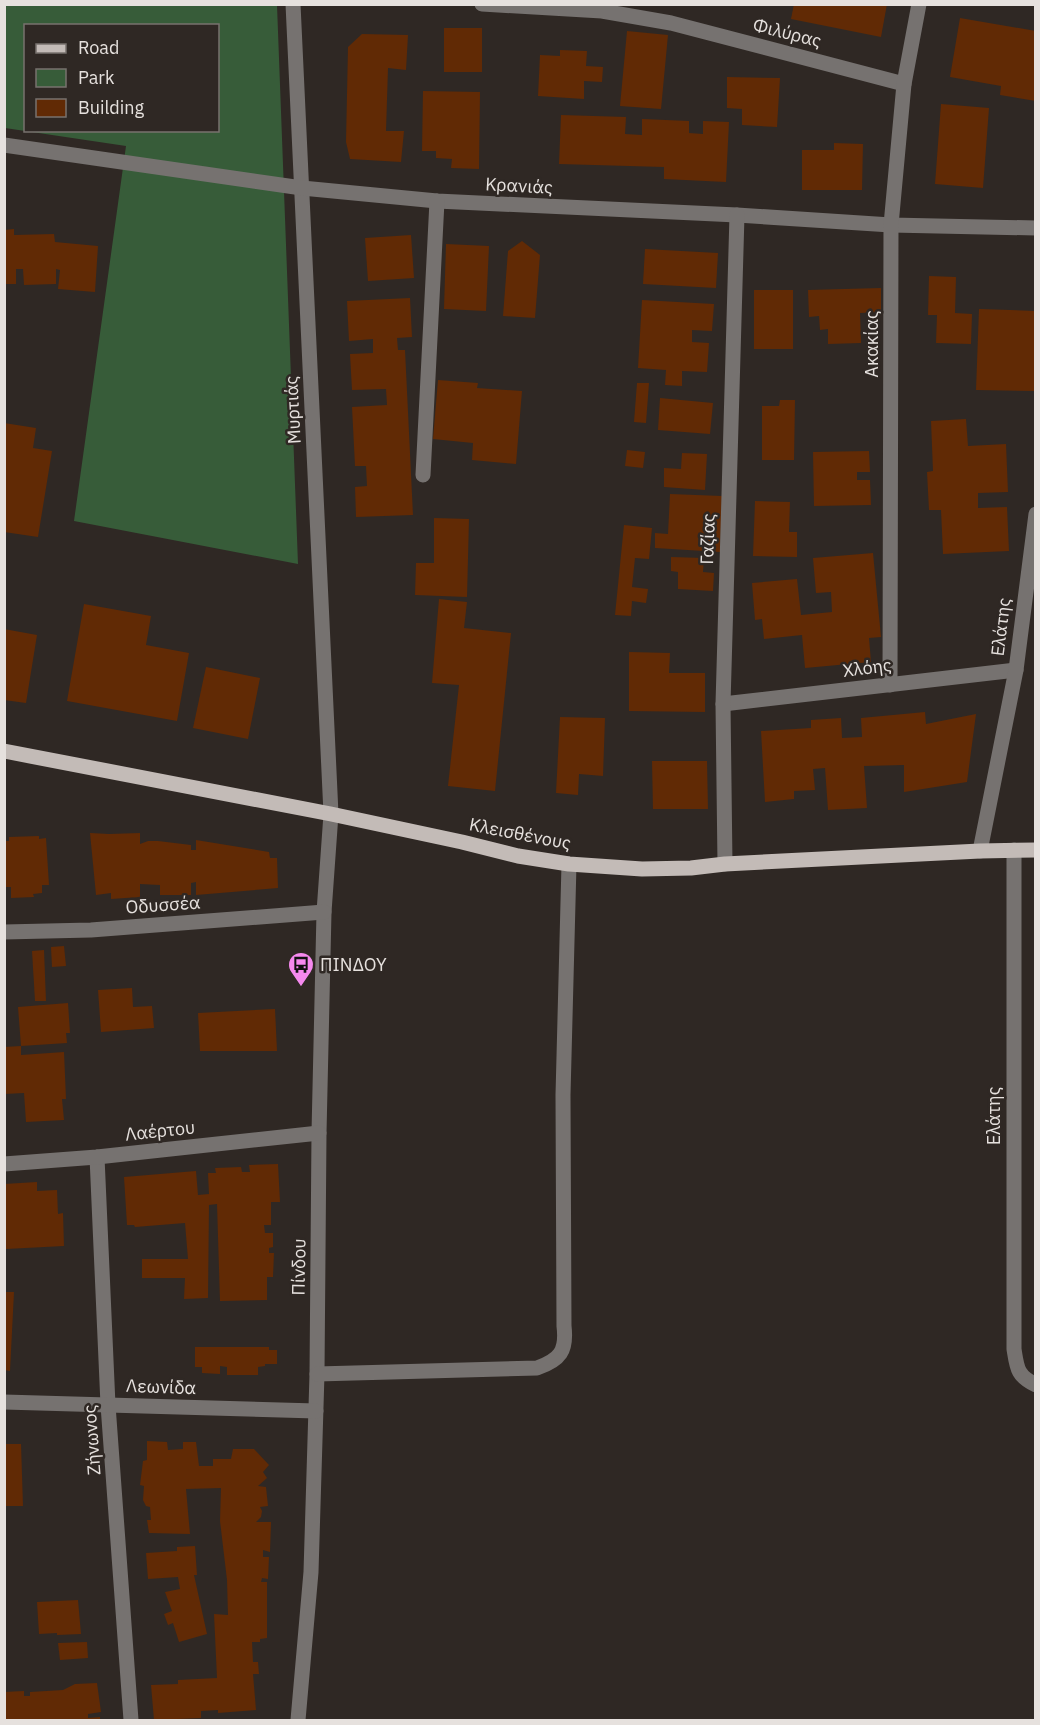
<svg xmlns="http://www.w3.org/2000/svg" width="1040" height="1725" viewBox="0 0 1040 1725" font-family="'IBM Plex Sans',sans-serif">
  <rect width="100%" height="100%" fill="#2f2824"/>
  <path fill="#375c39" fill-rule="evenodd" d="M4,5H277L298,564L74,521L126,146L5,128ZM26,26H218V130H26Z"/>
  <g fill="#612a05">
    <path d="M794,4H887L881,37L791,19Z"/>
    <path d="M960,18L1036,31V101L1000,95L1001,86L950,77Z"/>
    <rect x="444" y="28" width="38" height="44"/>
    <path d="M627,31L668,35L661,109L620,106Z"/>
    <path d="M362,34L408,35L406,70L388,68L386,131H404L401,162L350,159L346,142L348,47Z"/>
    <path d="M560,50L587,51L586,66L603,67L602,82L584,81V99L538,96L540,55L560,56Z"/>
    <path d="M727,77L780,78L777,127L742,125V109L727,108Z"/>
    <path d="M423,91L480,92L479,169L451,168L452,159L436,158V151H422Z"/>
    <path d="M941,104L989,108L983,188L935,184Z"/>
    <path d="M561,115L626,117L625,134L642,135V119L689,121V133L703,134V121L729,122L726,182L664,179V167L559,164Z"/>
    <path d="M834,143L863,144L862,190H802V150H834Z"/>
    <path d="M14,229V235L54,234L55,242L98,246L95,292L58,289L60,270L56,269V284L24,285L23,269H16V284H4V230Z"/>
    <path d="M411,235L414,278L368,281L365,238Z"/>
    <path d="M522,241L540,255L535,318L503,316L508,251Z"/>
    <path d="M446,244L489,246L486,311L444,309Z"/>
    <path d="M645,249L718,253L716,288L643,284Z"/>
    <path d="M929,276L956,277L955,313L972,314L971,344L936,343L937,315H928Z"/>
    <path d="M881,288V312L860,313L861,343L828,344V329L820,330L819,316L809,317L808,290Z"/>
    <rect x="754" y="290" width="39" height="59"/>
    <path d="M410,298L412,337L397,338L398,350H405L413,515L356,517L355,487L367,486L366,466H355L352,407L387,405L386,389L352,390L350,354L373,353V339L349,341L347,301Z"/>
    <path d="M642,300L714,304L712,331L692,330V342L709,343L707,372L682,371V386L665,385L666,370L638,368Z"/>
    <path d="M979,309L1036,311V391L976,390Z"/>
    <path d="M438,380L478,383L477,388L522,391L516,464L472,460L473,443L433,439Z"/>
    <path d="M637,383H649L646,423L634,422Z"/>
    <path d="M660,398L713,403L710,434L658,430Z"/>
    <path d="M780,400H795L794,460H762V406H779Z"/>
    <path d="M966,419L968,446L1006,444L1008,492L978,493V508L1007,507L1009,551L943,554L941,510H929L927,472L933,471L931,421Z"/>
    <path d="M4,423L36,428L33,448L52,451L38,537L4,532Z"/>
    <path d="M627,450L645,452L643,468L625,466Z"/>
    <path d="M869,451L870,472H857V480H870L871,505L814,506L813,452Z"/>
    <path d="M682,453L707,454L705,490L664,487V468L681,469Z"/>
    <path d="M670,494L722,496L720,552L655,548V533L668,534Z"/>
    <path d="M755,501L790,502L789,532H797V557L753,556Z"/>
    <path d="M434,518L469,519L467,597L415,595L416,563H434Z"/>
    <path d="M624,525L652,528L649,559L635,558L632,587L648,589L646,603L632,601L631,616L615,615Z"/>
    <path d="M873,553L881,637L869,638L871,662L805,668L802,635L764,639L762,619L755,620L752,583L797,579L801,615L832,612L831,592L816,593L813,558Z"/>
    <path d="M671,557L704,558L703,572L714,573L713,591L678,589V572L671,571Z"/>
    <path d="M439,599L467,602L464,628L511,633L495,791L448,786L459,685L432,683Z"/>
    <path d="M84,604L151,616L146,645L189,653L177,721L67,701Z"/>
    <path d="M4,629L37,635L26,703L4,700Z"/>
    <path d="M629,652L670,653L669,673H705V712L629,711Z"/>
    <path d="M206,667L260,678L248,739L193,728Z"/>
    <path d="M925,712L926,724L976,714L967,782L904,792V765L864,766L867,808L828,810L825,768L813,769L815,790L794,791V799L765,802L761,731L811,728V720L841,718L842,738L862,737L861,718Z"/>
    <path d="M560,717L605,718L603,776L579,774L578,795L556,793Z"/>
    <path d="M652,761H707L708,809H653Z"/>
    <path d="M90,833L109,834L140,833V844L148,841H158L191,845V850H196V840L269,852L270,858H277L278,888L196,895V882L191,883V895H160V885L140,884V897L111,899V893L96,895Z"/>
    <path d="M39,836V839L46,838L49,885H42V893L33,894L34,897L11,898V887H4V841H9V837Z"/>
    <path d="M64,946L66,966L52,967L51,947Z"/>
    <path d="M44,950L46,1001H35L32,951Z"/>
    <path d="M132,988L133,1007L152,1006L154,1028L101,1032L98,990Z"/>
    <path d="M68,1003L70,1033H66L67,1043L21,1046L18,1007Z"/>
    <path d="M275,1009L277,1051H200L198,1013Z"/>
    <path d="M21,1046V1055L64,1052L66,1099H62L64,1120L26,1122L24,1093L4,1094V1047Z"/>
    <path d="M278,1164L280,1202H271V1225H264L265,1233H273V1247L269,1248V1253H274L273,1277H267V1300L220,1301L217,1204L209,1205L208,1298L184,1299L185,1278H142V1259H188L185,1223L135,1227L134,1225H127L124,1177L196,1171L198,1195L209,1194L208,1173H216L215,1168L241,1167L242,1172H250L249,1165Z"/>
    <path d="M37,1182V1191L57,1190L58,1214L63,1213L64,1246L6,1249L4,1184Z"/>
    <path d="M4,1292H14L10,1371L4,1370Z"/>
    <path d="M195,1347H269V1350H277V1364H265V1366L258,1367V1375H227V1367L220,1366V1374L202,1373V1367H195Z"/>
    <path d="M147,1441L167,1442L168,1450L183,1449V1442H196L199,1466H213V1459H231L233,1449H254L269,1465L263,1472L267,1478L258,1486L266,1487L268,1506L260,1507L262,1511L261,1517L256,1522H271L270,1552L263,1550V1557H269L268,1579L262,1578L261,1582H267V1638L260,1639V1642H252L253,1662H258L259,1674H253L256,1710L218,1713V1710L201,1711V1718L154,1720L151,1685L178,1684V1680L217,1678L214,1614L228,1615L227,1580L220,1521L221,1488L186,1489L190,1534L149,1533L147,1520H151L150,1507L146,1506L143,1500L144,1486L140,1485L143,1461L147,1460Z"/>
    <path d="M5,1444H21L23,1506H4Z"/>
    <path d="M195,1546L197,1575H194L207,1634L179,1642L173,1623L168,1625L164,1614L172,1611L165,1592L180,1589L178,1577L148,1579L146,1553L177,1551V1547Z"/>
    <path d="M78,1600L81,1634L57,1635V1633L39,1634L37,1602Z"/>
    <path d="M87,1642L88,1658L60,1660L58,1643Z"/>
    <path d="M97,1683L101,1712L88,1714V1718L100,1717V1720H4V1692L24,1691V1696H30V1692L63,1690L75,1684Z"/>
  </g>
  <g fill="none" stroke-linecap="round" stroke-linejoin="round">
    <g stroke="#767270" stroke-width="15">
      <path d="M293,4L331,814L324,912L319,1133L317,1374L311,1572L298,1720"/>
      <path d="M482,4L602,11L671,23L904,84"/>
      <path d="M4,145L302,188L437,201L737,215L891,225L1036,228"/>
      <path d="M423,475L437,201"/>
      <path d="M890,685L891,225L904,84L919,4"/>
      <path d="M723,704L1016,670"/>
      <path d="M1014,850V1349C1017,1368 1017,1376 1036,1385"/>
      <path d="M980,851L1016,670L1036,514"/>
      <path d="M725,864L723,704L737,215"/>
      <path d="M4,932L91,930L324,912"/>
      <path d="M97,1157L108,1405L131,1720"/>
      <path d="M4,1164L97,1157L319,1133"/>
      <path d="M317,1374L537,1368C560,1360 567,1351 564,1326L563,1095L569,864"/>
      <path d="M4,1402L316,1411"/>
    </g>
    <path stroke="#c3bbb7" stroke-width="15" d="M4,751L331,814L462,842L518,856L569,864L642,869L691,868L725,864L980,851L1036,850"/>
  </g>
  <defs>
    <symbol id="bus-pin" viewBox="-11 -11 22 30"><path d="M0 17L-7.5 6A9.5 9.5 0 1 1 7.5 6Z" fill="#f589ee" stroke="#2f2824"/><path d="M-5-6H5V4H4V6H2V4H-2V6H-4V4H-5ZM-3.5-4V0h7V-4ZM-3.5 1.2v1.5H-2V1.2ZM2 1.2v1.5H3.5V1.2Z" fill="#111"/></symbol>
  </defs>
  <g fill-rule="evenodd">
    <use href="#bus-pin" x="286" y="950" width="30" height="40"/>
  </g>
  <g text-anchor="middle" stroke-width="5" stroke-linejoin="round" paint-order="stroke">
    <g font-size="18" fill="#e6e1de" stroke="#2f2824">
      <text transform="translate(787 33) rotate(14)" y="6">Φιλύρας</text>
      <text transform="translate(519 186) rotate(3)" y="6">Κρανιάς</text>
      <text transform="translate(872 344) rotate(-90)" y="6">Ακακίας</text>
      <text transform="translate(293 410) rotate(-93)" y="6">Μυρτιάς</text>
      <text transform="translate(708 539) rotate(-88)" y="6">Γαζίας</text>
      <text transform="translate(1001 627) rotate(-83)" y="6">Ελάτης</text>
      <text transform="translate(867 668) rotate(-7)" y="6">Χλόης</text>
      <text transform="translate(520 834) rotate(11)" y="6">Κλεισθένους</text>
      <text transform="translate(163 905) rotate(-4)" y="6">Οδυσσέα</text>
      <text transform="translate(994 1116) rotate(-90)" y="6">Ελάτης</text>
      <text transform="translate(160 1131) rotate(-6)" y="6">Λαέρτου</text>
      <text transform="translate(299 1267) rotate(-89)" y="6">Πίνδου</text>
      <text transform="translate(161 1387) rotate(2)" y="6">Λεωνίδα</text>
      <text transform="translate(92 1440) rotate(-94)" y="6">Ζήνωνος</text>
    </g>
    <g font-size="18" fill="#e6e1de" stroke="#2f2824" text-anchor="start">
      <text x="320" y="971">ΠΙΝΔΟΥ</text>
    </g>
  </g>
  <rect width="1040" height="1725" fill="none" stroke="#e6e1de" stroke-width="12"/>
  <rect x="24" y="24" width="195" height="108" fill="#2f2824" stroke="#78726e" stroke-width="1.5"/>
  <rect x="36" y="44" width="30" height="9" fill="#c3bbb7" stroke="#78726e" stroke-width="1.5"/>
  <text x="78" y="54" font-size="18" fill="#e6e1de">Road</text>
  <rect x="36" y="69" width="30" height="18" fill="#375c39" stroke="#78726e" stroke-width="1.5"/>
  <text x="78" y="84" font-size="18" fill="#e6e1de">Park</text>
  <rect x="36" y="99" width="30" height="18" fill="#612a05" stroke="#78726e" stroke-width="1.5"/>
  <text x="78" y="114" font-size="18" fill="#e6e1de">Building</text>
</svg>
